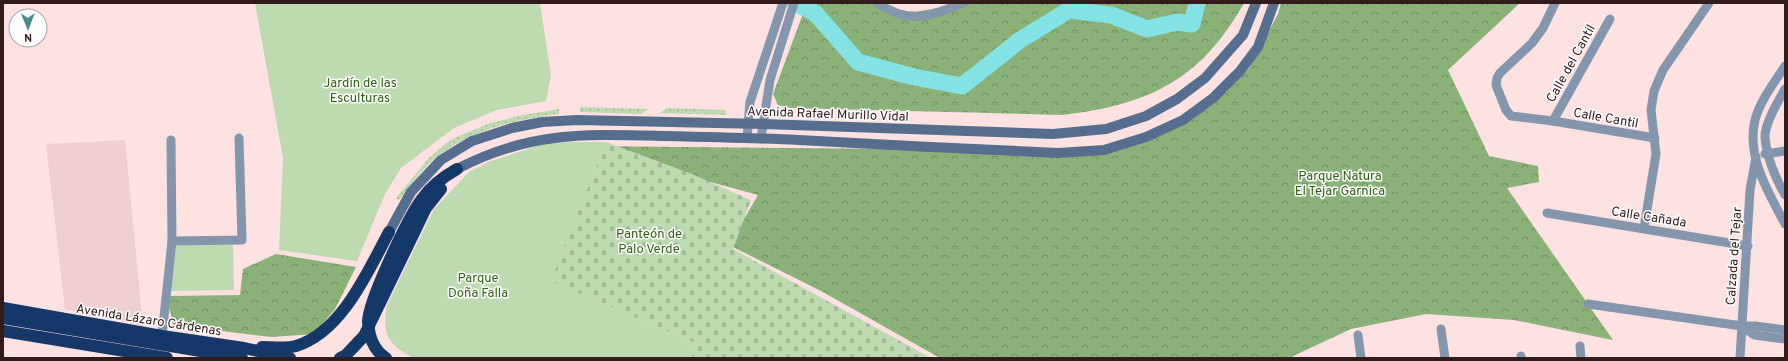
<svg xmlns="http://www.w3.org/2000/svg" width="1788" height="361" viewBox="0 0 1788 361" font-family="Overpass,sans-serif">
  <defs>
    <pattern id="grass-dots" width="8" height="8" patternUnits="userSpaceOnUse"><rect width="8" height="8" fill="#bddab1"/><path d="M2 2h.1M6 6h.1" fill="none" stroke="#a3ba98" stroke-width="1.8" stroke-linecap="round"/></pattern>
    <pattern id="forest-crowns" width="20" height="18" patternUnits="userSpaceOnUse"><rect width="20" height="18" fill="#8ab278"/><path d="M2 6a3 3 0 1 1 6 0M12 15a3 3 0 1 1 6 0" fill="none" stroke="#719062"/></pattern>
    <pattern id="cemetery-stones" width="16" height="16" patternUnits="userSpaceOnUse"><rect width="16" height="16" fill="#bddab1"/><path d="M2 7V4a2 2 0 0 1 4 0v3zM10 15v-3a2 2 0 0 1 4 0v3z" fill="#a3ba98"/></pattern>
  </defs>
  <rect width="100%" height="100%" fill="#fee1e1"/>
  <path fill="#efcfd0" d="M125,140L143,326L65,309L46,144Z"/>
  <g fill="url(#grass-dots)">
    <path d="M580,107L648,109L641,114L580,112Z"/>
    <path d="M667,108L725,110L727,115L660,113Z"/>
    <path d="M559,109V114C515,120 467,130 432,161C420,172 409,187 399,200L396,198L429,158L450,140L490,123L523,115Z"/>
  </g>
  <g fill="url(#forest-crowns)">
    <path d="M807,3H885L893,16L965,3H1244C1200,81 1148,105 1062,115L791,108L778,105L773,94Z"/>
    <path d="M1281,3H1520L1448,70L1489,156L1538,166L1539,182L1507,188L1613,340L1514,320L1426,314L1351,329L1289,358H940L821,291L729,245L758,195L579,146L1009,150L1081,152L1140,141L1226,92L1249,68L1278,14Z"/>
    <path d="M276,254L356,267L335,309L314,334L271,337L173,325L167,296L240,295L243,269Z"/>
  </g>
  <path fill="url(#cemetery-stones)" d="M606,142L692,174L751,200L733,249L931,358H691L697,344L550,281Z"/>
  <g fill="#bddab1">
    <path d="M255,3H540L551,75L546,101L497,110L454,128L401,168L385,194L357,261L279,250L283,158Z"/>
    <path d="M573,142H606L551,281L697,344L691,358H414C387,345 382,334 387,305L434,209L469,172L488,162L546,143Z"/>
    <path d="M176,244L233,245L234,290L171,291Z"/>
  </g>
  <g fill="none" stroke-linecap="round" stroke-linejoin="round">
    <path stroke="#83e3e4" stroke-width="17" d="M795,3L815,13L858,62L914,77L962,86L1020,40L1069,10L1111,15L1147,29L1177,22L1192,24L1197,3"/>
    <g stroke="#8496ae" stroke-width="9">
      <path d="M878,3C908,25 932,16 963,3"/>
      <path d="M1555,3L1543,28L1532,43L1500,73L1497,78L1496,85L1506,110L1511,116L1553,121L1655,138"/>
      <path d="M1785,66C1774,83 1760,101 1755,120C1746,157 1769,193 1785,224"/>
      <path d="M1785,89C1778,101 1764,125 1765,138C1767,157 1776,179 1785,195"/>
      <path d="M1553,121L1610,19"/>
      <path d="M747,138L750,102L783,3"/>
      <path d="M761,138L770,80L794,3"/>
      <path d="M1765,154L1785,151"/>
      <path d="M1547,213L1748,246"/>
      <path d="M1644,228L1656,154L1651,110L1654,91L1663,70L1709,3"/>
      <path d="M172,241L242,240L239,138"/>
      <path d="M1588,304L1742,326H1755L1785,330"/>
      <path d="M1742,326L1754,335L1785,339"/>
      <path d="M1441,329L1445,358"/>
      <path d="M1358,335L1361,358"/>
      <path d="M162,336L172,241L171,140"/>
      <path d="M1580,346L1581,358"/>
      <path d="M1521,356V358"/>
      <path d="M1740,358L1750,190L1756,157"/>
    </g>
    <g stroke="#556e90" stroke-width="10">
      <path d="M457,169C530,131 585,134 664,136C709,137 754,138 799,140C885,145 972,149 1058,153L1104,150L1146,137L1183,120L1213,98L1240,71L1258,47L1274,3"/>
      <path d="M389,232L411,192L441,160L472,141L512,128L542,122L577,120L763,124L1053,134L1106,129L1146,116L1177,99L1205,78L1243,35L1256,3"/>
    </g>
    <g stroke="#143867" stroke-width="12">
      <path d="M3,308L162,336L244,348L290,358"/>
      <path d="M3,318L242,358"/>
      <path d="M3,331L167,358"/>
      <path d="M262,347C272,347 286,349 296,346C342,332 368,271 389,232"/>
      <path d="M386,358C373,350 369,337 368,322C368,301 409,216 422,199C431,186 443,177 457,169"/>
    </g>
    <path stroke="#143867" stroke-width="12" d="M340,358L346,355L364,336L426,208L441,189"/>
  </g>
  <g text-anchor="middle" stroke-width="3" stroke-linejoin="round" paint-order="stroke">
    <g font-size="13" fill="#331a1b" stroke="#fff">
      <text transform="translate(1570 63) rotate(-61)" y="5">Calle del Cantil</text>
      <text transform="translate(828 113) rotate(2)" y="5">Avenida Rafael Murillo Vidal</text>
      <text transform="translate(1606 117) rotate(10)" y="5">Calle Cantil</text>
      <text transform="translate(1649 216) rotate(9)" y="5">Calle Cañada</text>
      <text transform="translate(1733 256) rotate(-86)" y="5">Calzada del Tejar</text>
      <text transform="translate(149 319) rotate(9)" y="5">Avenida Lázaro Cárdenas</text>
    </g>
    <g font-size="13" fill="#2f6110" stroke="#fff">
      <text x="360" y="87">Jardín de las<tspan x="360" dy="15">Esculturas</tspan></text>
      <text x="1340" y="180">Parque Natura<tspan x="1340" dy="15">El Tejar Garnica</tspan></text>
      <text x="649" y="238">Panteón de<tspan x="649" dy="15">Palo Verde</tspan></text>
      <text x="478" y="282">Parque<tspan x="478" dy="15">Doña Falla</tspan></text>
    </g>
  </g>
  <rect width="1788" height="361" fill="none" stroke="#331a1b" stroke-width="8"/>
  <g transform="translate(28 28) rotate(179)"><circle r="19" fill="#ffffff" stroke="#ada3a4"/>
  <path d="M0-3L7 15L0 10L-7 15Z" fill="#438b8c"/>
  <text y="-6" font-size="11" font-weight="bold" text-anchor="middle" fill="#331a1b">N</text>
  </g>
</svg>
